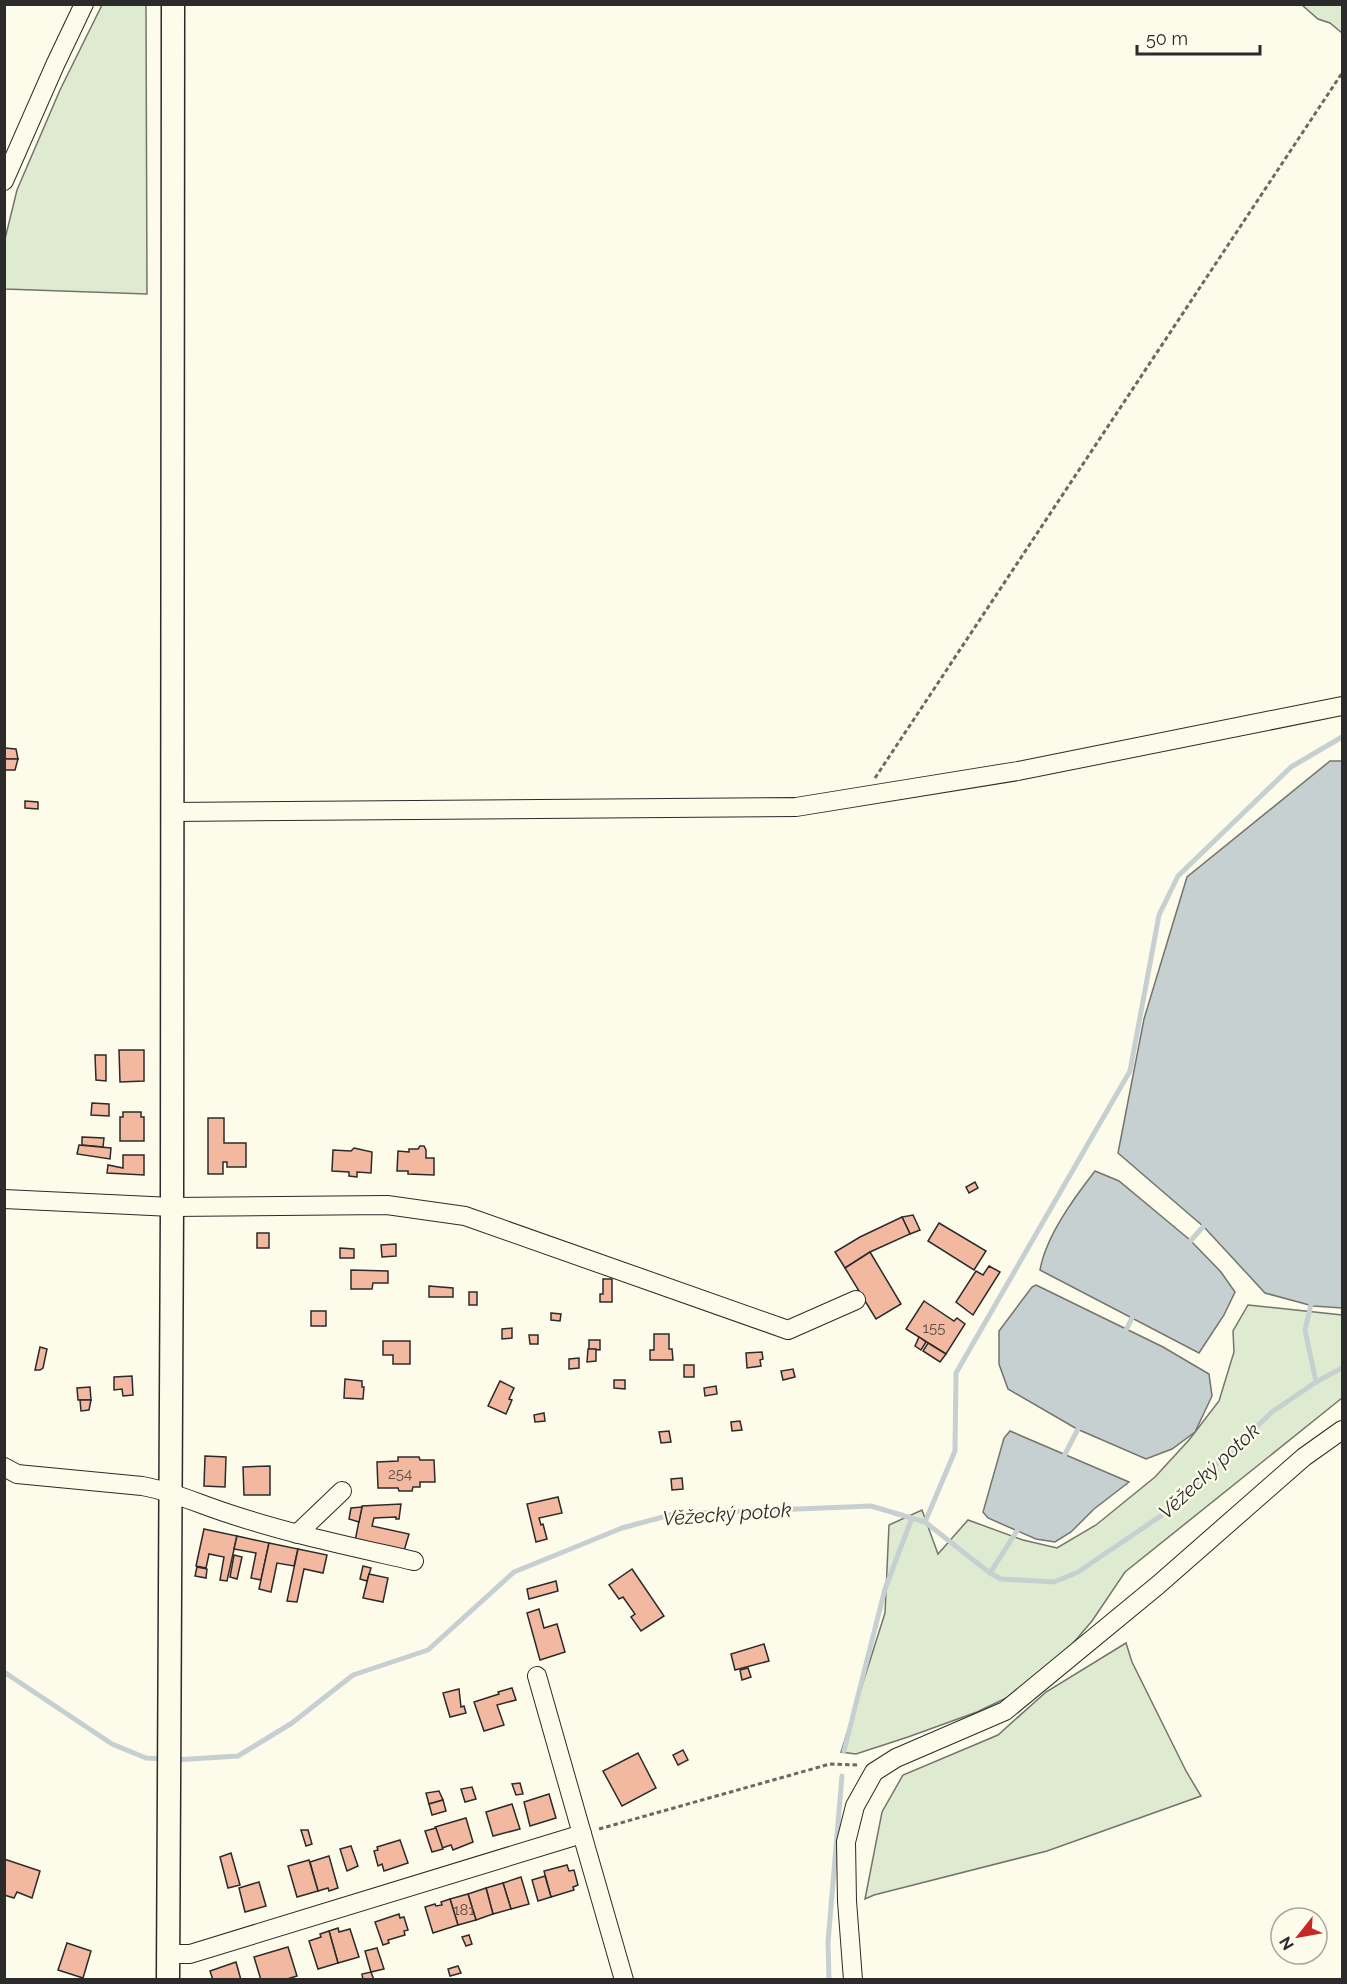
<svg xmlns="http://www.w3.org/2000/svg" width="1347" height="1984" viewBox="0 0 1347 1984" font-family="Raleway,sans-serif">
  <rect width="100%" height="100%" fill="#fdfbea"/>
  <g fill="#deebd1" stroke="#74746e" stroke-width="1.5">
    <path d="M102,5H146L147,294L5,289V239L17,190L60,90Z"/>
    <path d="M1302,5H1342V33L1330,23L1318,19Z"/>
    <path d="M1248,1305L1342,1315V1398L1125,1572L1092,1621L1062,1656L1021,1691L977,1712L908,1737L856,1754L841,1752L885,1613L889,1525L922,1510L938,1554L968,1520L1023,1540L1057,1548L1096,1525L1155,1477L1189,1440L1219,1401L1234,1352L1233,1331Z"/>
    <path d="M1126,1643L1132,1662L1186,1771L1201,1796L1047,1851L874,1895L865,1899L882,1812L903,1775L998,1735L1046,1692Z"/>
  </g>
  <g fill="#c7d0d0" stroke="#74746e" stroke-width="1.5">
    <path d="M1330,761H1342V1308L1313,1306L1265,1293L1204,1227L1118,1153L1144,1019L1187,877Z"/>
    <path d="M1095,1171L1119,1181L1190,1240L1221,1272L1235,1292L1224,1315L1199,1353L1040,1270C1046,1236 1074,1198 1095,1171Z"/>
    <path d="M1036,1285L1163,1347L1209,1374L1212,1396L1195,1432L1172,1449L1146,1459L1077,1429L1008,1389L999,1364V1331L1032,1287Z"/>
    <path d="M1010,1431L1129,1482L1094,1509L1071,1532L1055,1542L1036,1539L988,1518L983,1512L1004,1438Z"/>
  </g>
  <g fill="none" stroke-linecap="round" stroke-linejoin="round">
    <g stroke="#c7d0d0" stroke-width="5">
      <path d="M1186,1246L1208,1221"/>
      <path d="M1312,1300L1305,1330L1316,1382"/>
      <path d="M1124,1334L1135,1312"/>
      <path d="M1063,1458L1081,1423"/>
      <path d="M925,1522L955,1451L956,1373L1130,1071L1159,915L1178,876L1291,767L1342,737"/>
      <path d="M990,1573L1020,1526"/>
      <path d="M4,1672L112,1744L146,1758L165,1759"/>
      <path d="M844,1751L885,1589L912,1518"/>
      <path d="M174,1760L238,1756L292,1723L353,1675L428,1650L514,1572L622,1528L674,1514L871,1506L925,1522L990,1573L1001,1579L1054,1582L1078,1572L1165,1513L1272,1412L1316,1382L1342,1368"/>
      <path d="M829,1980L828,1942L842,1776"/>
    </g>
  </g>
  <g fill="#f2b8a0" stroke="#2b2b2b" stroke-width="1.5">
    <path d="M4,748L16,749L18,759H4Z"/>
    <path d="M4,759H18L15,770H4Z"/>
    <path d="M25,801L38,802V809L25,808Z"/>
    <path d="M119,1050H144V1081L120,1082Z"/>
    <path d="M95,1055H106V1081L96,1080Z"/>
    <path d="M92,1103L109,1104V1116L91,1115Z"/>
    <path d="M123,1112H141V1117H144V1141H120V1117H123Z"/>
    <path d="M208,1118H224V1143H246V1167H227V1162H223V1174H208Z"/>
    <path d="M82,1137L104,1138L103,1147L82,1145Z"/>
    <path d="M79,1145L111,1148L110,1159L77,1154Z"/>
    <path d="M420,1146H424L426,1150V1158H434V1175L408,1174V1171H397L398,1151L409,1152V1149H418Z"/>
    <path d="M354,1148L372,1152L371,1173L357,1172V1177L349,1176V1172L332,1171L333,1150L351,1151Z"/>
    <path d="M123,1155H144V1175L107,1173L108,1165L123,1168Z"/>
    <path d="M975,1182L978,1188L969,1193L966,1187Z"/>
    <path d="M913,1215L920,1230L910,1234L902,1217Z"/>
    <path d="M902,1217L910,1234L870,1252L845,1268L835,1252L860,1237Z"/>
    <path d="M939,1223L986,1251L974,1270L928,1241Z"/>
    <rect x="257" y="1233" width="12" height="15"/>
    <path d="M396,1244V1256L382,1257L381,1245Z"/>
    <path d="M340,1248L354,1249V1258H340Z"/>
    <path d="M870,1252L901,1304L876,1319L845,1268Z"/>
    <path d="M989,1266L1000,1272L973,1315L956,1302L976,1271L983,1275Z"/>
    <path d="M351,1270L388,1271V1283H373L372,1289H351Z"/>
    <path d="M603,1279H612V1302H600V1294H603Z"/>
    <path d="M429,1286L453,1288V1297H429Z"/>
    <rect x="469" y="1292" width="8" height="13"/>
    <path d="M924,1301L954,1321L957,1318L965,1324L946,1354L906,1329Z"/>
    <rect x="311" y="1311" width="15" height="15"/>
    <path d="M551,1313L561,1314L560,1321L551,1320Z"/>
    <path d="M512,1328V1338L502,1339V1329Z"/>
    <path d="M654,1334H669V1349H672L673,1360H650V1350H654Z"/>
    <path d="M529,1335H538V1344H530Z"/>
    <path d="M919,1337L926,1342L921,1350L915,1346Z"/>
    <path d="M589,1340H600V1350L589,1349Z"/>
    <path d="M383,1341H410V1364H393V1355H383Z"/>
    <path d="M928,1343L946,1354L940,1362L923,1351Z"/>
    <path d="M40,1347L47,1349L43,1368L40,1370H35Z"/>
    <path d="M588,1349H596V1361L587,1362Z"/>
    <path d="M762,1352L763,1359L760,1360L761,1366L747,1368L746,1353Z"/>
    <path d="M579,1358V1368L569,1369V1359Z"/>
    <rect x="684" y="1365" width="10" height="12"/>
    <path d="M793,1369L795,1377L783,1380L781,1371Z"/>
    <path d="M132,1376L133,1395L123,1396L122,1389L114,1390V1377Z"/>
    <path d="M345,1379L362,1381V1387H364L363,1399L344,1398Z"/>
    <path d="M614,1380H625V1389L614,1388Z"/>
    <path d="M500,1381L514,1388L509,1399L512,1400L506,1414L488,1406Z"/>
    <path d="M716,1386L717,1394L705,1396L704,1388Z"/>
    <path d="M90,1387L91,1400H78L77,1388Z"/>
    <path d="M80,1400H91L89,1410L81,1411Z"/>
    <path d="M544,1413L545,1421L535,1422L534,1415Z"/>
    <path d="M740,1421L742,1430L732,1431L731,1422Z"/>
    <path d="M669,1431L671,1442L661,1443L659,1432Z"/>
    <path d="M205,1456L226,1457L225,1487L204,1486Z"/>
    <path d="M398,1457H419L420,1460H434L435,1482H420V1487H413L412,1491H399L398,1488H378L377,1462L398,1461Z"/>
    <path d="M270,1466V1495H244L243,1467Z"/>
    <path d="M682,1478L683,1489L672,1490L671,1479Z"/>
    <path d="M558,1497L562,1513L539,1518L541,1525L543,1524L547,1539L536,1542L527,1504Z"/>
    <path d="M401,1504L399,1519H396V1517L374,1518L372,1526L409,1534L404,1551L355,1541L362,1506Z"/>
    <path d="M362,1507L359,1522L349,1519L351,1508Z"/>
    <path d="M204,1529L237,1536L227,1581L220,1580L224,1557L209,1554L206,1568L196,1566Z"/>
    <path d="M237,1536L269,1543L261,1580L251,1578L256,1553L234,1549Z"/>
    <path d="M269,1543L298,1549L294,1566L277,1563L271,1592L259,1589Z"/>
    <path d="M298,1549L327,1555L323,1573L304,1569L297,1602L287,1601Z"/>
    <path d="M234,1555L242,1557L237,1579L230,1577Z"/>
    <path d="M363,1566L371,1568L367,1581L360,1579Z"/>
    <path d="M197,1567L207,1569L206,1578L195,1576Z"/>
    <path d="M632,1569L664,1616L641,1631L631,1617L635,1614L623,1597L619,1599L609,1585Z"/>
    <path d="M369,1574L388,1578L383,1602L363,1598Z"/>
    <path d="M556,1581L558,1591L529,1599L527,1589Z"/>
    <path d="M539,1609L544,1628L557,1624L565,1652L540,1660L527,1613Z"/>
    <path d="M764,1644L769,1661L735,1670L731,1654Z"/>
    <path d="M748,1668L751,1677L742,1680L740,1670Z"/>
    <path d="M512,1688L516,1700L497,1705L504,1725L484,1731L474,1702L499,1694L498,1692Z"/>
    <path d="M459,1689L461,1707L464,1706L466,1713L450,1717L443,1693Z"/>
    <path d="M683,1750L688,1760L678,1765L673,1755Z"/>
    <path d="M638,1753L656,1788L622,1806L603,1771Z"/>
    <path d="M520,1783L523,1794L516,1795L512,1784Z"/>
    <path d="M472,1787L476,1799L465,1802L461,1789Z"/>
    <path d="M439,1791L443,1800L429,1804L426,1793Z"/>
    <path d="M549,1794L556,1818L530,1826L524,1802Z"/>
    <path d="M443,1800L446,1811L432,1815L429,1804Z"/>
    <path d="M512,1804L520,1829L493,1836L486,1812Z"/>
    <path d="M466,1818L473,1842L453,1850L451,1845L442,1848L435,1827Z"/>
    <path d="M436,1828L443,1849L432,1852L425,1831Z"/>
    <path d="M301,1830H308L312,1844L306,1846Z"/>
    <path d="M400,1840L408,1863L384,1871L382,1864L378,1866L374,1851L378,1850L377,1847Z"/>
    <path d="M351,1846L358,1866L347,1871L340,1849Z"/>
    <path d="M231,1853L240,1885L228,1888L220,1857Z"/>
    <path d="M329,1856L338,1888L329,1891L328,1888L318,1891L310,1862Z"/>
    <path d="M4,1859L40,1871L32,1898L17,1892L14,1898L4,1895Z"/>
    <path d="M309,1860L318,1891L297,1897L288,1866Z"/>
    <path d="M567,1865L569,1871L574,1870L578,1885L573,1887L574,1890L551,1897L544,1871Z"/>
    <path d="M545,1876L551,1897L538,1901L532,1880Z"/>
    <path d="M521,1877L529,1904L511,1909L503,1883Z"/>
    <path d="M259,1882L266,1906L245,1912L239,1888Z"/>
    <path d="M503,1883L511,1909L493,1914L486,1888Z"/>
    <path d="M486,1888L493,1914L476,1920L468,1894Z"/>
    <path d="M468,1894L476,1920L458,1925L450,1899Z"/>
    <path d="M450,1899L458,1925L433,1933L425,1907L435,1904L436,1906L442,1905L441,1902Z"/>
    <path d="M399,1914L400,1918L404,1917L408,1930L404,1931L405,1935L388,1940L389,1943L383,1945L375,1922Z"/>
    <path d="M338,1928L339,1932L350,1929L359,1957L338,1963L329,1931Z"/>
    <path d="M329,1931L338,1963L318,1969L309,1941L321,1937L320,1934Z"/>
    <path d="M469,1935L472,1944L466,1946L462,1937Z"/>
    <path d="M67,1943L91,1951L83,1978L58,1970Z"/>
    <path d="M288,1947L297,1976L284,1980H261L254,1957Z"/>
    <path d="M377,1948L384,1969L371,1972L365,1951Z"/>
    <path d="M236,1962L241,1980H213L210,1971Z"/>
    <path d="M458,1966L461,1973L450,1976L448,1969Z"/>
    <path d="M371,1972L374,1980H363L362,1974Z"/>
  </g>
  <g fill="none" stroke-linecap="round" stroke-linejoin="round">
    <defs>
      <g id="minor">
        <path d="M4,181L55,65L84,4"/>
        <path d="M173,812L796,807L1018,771L1342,706"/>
        <path d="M4,1199L172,1207L387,1205L465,1216L788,1330L856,1300"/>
        <path d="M4,1467L17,1474L142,1486C172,1491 201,1505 230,1514C290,1534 353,1547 414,1561"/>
        <path d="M297,1534L342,1491"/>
        <path d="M537,1676L582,1834"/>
        <path d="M168,1954H190L582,1834L624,1980"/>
        <path d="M853,1980L847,1901L846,1842L855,1806L874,1772L896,1758L1005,1711L1158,1585L1304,1457L1342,1430"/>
      </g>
      <path id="major" d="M168,1980L172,1207L173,4"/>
    </defs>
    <use href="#minor" stroke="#2b2b2b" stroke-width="20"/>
    <use href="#major" stroke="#2b2b2b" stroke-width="25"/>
    <g stroke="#6a6964" stroke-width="3" stroke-dasharray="4.5 3" stroke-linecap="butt">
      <path d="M875,778L1342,73"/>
      <path d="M599,1829L830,1764L859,1765"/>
    </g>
    <use href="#minor" stroke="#fdfbea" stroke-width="18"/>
    <use href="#major" stroke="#fdfbea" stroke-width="22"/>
  </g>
  <g text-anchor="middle" stroke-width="4.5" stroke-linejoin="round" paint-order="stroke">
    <g font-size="15" fill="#5d4e48">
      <text x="934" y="1333">155</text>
      <text x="400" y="1479">254</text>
      <text x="464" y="1915">181</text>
    </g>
    <g font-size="20" font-style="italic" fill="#2b2b2b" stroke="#fdfbea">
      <text transform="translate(1209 1471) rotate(-43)" y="7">Věžecký potok</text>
      <text transform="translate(727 1514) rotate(-4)" y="7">Věžecký potok</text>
    </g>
  </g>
  <rect width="1347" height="1984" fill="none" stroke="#2b2b2b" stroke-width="12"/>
  <g transform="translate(1299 1936) rotate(239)"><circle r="28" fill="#fdfbea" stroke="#a9a89e" stroke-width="1.5"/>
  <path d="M0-4.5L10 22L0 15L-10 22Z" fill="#c62828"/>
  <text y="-9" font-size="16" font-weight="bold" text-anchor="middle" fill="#2b2b2b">N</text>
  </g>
  <path d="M1137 45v9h123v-9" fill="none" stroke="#2b2b2b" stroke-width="3"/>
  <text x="1146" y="45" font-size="18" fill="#2b2b2b" stroke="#fdfbea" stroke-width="4.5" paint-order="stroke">50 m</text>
</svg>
